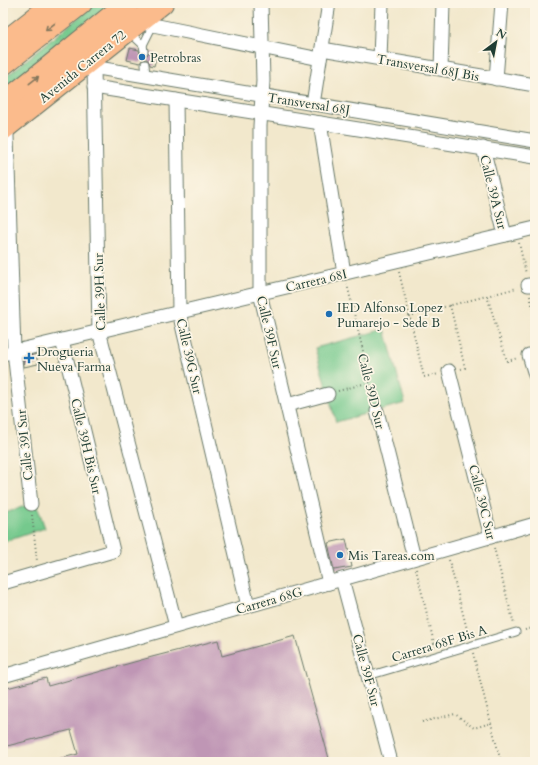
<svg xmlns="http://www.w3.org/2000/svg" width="538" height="765" viewBox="0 0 538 765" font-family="Cardo,serif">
  <rect width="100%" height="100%" fill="#fcf5e5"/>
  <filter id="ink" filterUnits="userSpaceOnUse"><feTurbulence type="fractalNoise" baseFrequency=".025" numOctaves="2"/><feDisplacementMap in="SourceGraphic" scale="8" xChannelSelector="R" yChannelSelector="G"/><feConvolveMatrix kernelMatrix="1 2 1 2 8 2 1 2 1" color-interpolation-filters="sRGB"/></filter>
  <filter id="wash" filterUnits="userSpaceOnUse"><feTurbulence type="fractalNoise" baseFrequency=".012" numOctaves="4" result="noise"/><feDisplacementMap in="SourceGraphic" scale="16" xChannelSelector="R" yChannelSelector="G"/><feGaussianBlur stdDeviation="0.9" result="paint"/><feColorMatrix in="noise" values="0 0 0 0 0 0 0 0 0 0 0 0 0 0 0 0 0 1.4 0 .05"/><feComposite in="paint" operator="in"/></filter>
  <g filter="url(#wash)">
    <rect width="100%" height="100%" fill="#f2e8cc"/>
    <g fill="#75c98d" stroke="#4a8360">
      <path d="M98,3H118L3,95V79L79,17Z"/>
      <path d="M385,329L405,403L336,422L315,348Z"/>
      <path d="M36,502L45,528L4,542L3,514Z"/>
    </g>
    <g id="blocks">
      <g fill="#bf96b5">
        <path d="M130,48L139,50L140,54L143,56L147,55L149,52L157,54L154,66L150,65L149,62L147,59L142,60L140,63L127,60Z"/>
        <path d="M36,354L38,364L24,367L23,358Z"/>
        <path d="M346,539L352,567L334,570L328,543Z"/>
        <path d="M295,636L330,762H58V759L78,754L71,730L3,747V689L46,678L48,686L152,657L218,640L222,656Z"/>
      </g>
    </g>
  </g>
  <g filter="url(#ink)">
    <use href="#blocks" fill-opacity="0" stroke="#697969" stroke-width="1"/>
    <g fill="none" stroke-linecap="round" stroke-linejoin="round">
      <defs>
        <g id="service">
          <path d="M129,32L143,45"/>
          <path d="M144,51L143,45L153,25"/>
          <path d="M145,64L146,76"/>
          <path d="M368,676L516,632"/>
        </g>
        <g id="minor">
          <path d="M261,3L263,81L260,126V293L329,583"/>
          <path d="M137,22L153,25L320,59"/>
          <path d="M322,49L535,85"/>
          <path d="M380,59L382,3"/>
          <path d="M86,66L535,141"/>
          <path d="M94,67L99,331L176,626"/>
          <path d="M441,69L443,3"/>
          <path d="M496,79L502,3"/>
          <path d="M94,87L535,157"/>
          <path d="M176,100L179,312L248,606"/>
          <path d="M313,104L329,3"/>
          <path d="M320,123L344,273"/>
          <path d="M8,125L7,136L14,351L31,504"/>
          <path d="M483,148L505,235"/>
          <path d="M528,285H535"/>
          <path d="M3,354L535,228"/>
          <path d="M529,355L535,375"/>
          <path d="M449,371L491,537"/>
          <path d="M287,405L328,394"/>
          <path d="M377,411L414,558"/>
          <path d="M342,579L391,762"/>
          <path d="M3,583L113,551L62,340"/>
          <path d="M3,676L535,524"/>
        </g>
        <g id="trunk">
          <path d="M3,44L55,3"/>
          <path d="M3,64L81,3"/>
          <path d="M3,104L47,69L128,3"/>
          <path d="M3,129L162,3"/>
        </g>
      </defs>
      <use href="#service" stroke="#697969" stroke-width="9"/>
      <use href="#minor" stroke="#697969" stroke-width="15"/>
      <use href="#trunk" stroke="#697969" stroke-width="24"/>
      <g stroke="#697969" stroke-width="2" stroke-dasharray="1 3" stroke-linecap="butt">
        <path d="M519,243L526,274"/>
        <path d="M399,272L424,377L439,374"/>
        <path d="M347,284L375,401"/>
        <path d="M487,296L507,361L518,358"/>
        <path d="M530,296L535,317"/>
        <path d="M450,305L465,368L461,369"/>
        <path d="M409,316L517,288"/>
        <path d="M338,391L370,382"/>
        <path d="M32,515L37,561"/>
        <path d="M494,548L514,624"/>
        <path d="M449,560L469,637"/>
        <path d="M416,569L435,647"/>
        <path d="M525,630L535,627"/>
        <path d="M473,653L501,762"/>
        <path d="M422,722L455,714L474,728L491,723"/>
      </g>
      <use href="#service" stroke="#fff" stroke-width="7"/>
      <use href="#minor" stroke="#fff" stroke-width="13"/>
      <use href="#trunk" stroke="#fbbb8c" stroke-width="22"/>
    </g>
    <defs><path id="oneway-shaft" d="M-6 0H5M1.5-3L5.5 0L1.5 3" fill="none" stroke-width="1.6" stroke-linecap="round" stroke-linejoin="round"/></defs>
    <g stroke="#82765c">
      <use href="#oneway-shaft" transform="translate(50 27) rotate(142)"/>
      <use href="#oneway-shaft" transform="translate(34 80) rotate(-38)"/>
    </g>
  </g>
  <g fill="#1f6fb2" stroke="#fcf5e5" stroke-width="1.5">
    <circle cx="142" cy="57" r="4"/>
    <circle cx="329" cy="314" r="4"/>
    <path d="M27 352h4v4h4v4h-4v4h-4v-4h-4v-4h4z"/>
    <circle cx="340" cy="555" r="4"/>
  </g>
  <g text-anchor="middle" stroke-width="3.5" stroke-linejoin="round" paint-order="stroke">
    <g font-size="13" fill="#1f3d34" stroke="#fcf5e5" text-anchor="start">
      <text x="150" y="62">Petrobras</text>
      <text x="337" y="312">IED Alfonso Lopez<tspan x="337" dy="15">Pumarejo - Sede B</tspan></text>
      <text x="37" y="356">Drogueria<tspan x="37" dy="15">Nueva Farma</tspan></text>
      <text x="348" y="560">Mis Tareas.com</text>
    </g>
    <g font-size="13" fill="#1f3d34" stroke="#fcf5e5">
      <text transform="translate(82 66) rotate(-39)" y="5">Avenida Carrera 72</text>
      <text transform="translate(428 67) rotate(10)" y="5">Transversal 68J Bis</text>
      <text transform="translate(309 103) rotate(9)" y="5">Transversal 68J</text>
      <text transform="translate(494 192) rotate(76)" y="5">Calle 39A Sur</text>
      <text transform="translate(316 280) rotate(-13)" y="5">Carrera 68I</text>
      <text transform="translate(99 292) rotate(-92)" y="5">Calle 39H Sur</text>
      <text transform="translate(270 332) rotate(77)" y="5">Calle 39F Sur</text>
      <text transform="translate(190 356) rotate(77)" y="5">Calle 39G Sur</text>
      <text transform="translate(372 391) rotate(76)" y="5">Calle 39D Sur</text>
      <text transform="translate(24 445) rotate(-96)" y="5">Calle 39I Sur</text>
      <text transform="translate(87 446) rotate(77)" y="5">Calle 39H Bis Sur</text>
      <text transform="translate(483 502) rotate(76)" y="5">Calle 39C Sur</text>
      <text transform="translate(269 600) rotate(-16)" y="5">Carrera 68G</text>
      <text transform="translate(439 643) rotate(-17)" y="5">Carrera 68F Bis A</text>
      <text transform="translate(367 670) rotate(75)" y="5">Calle 39F Sur</text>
    </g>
  </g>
  <rect width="538" height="765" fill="none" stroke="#fcf5e5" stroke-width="16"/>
  <g transform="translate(496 42) rotate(32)" stroke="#fcf5e5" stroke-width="3" paint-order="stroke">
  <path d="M0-3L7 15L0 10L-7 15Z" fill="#1f3d34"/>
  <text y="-6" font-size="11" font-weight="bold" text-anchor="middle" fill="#1f3d34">N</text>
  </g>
</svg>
